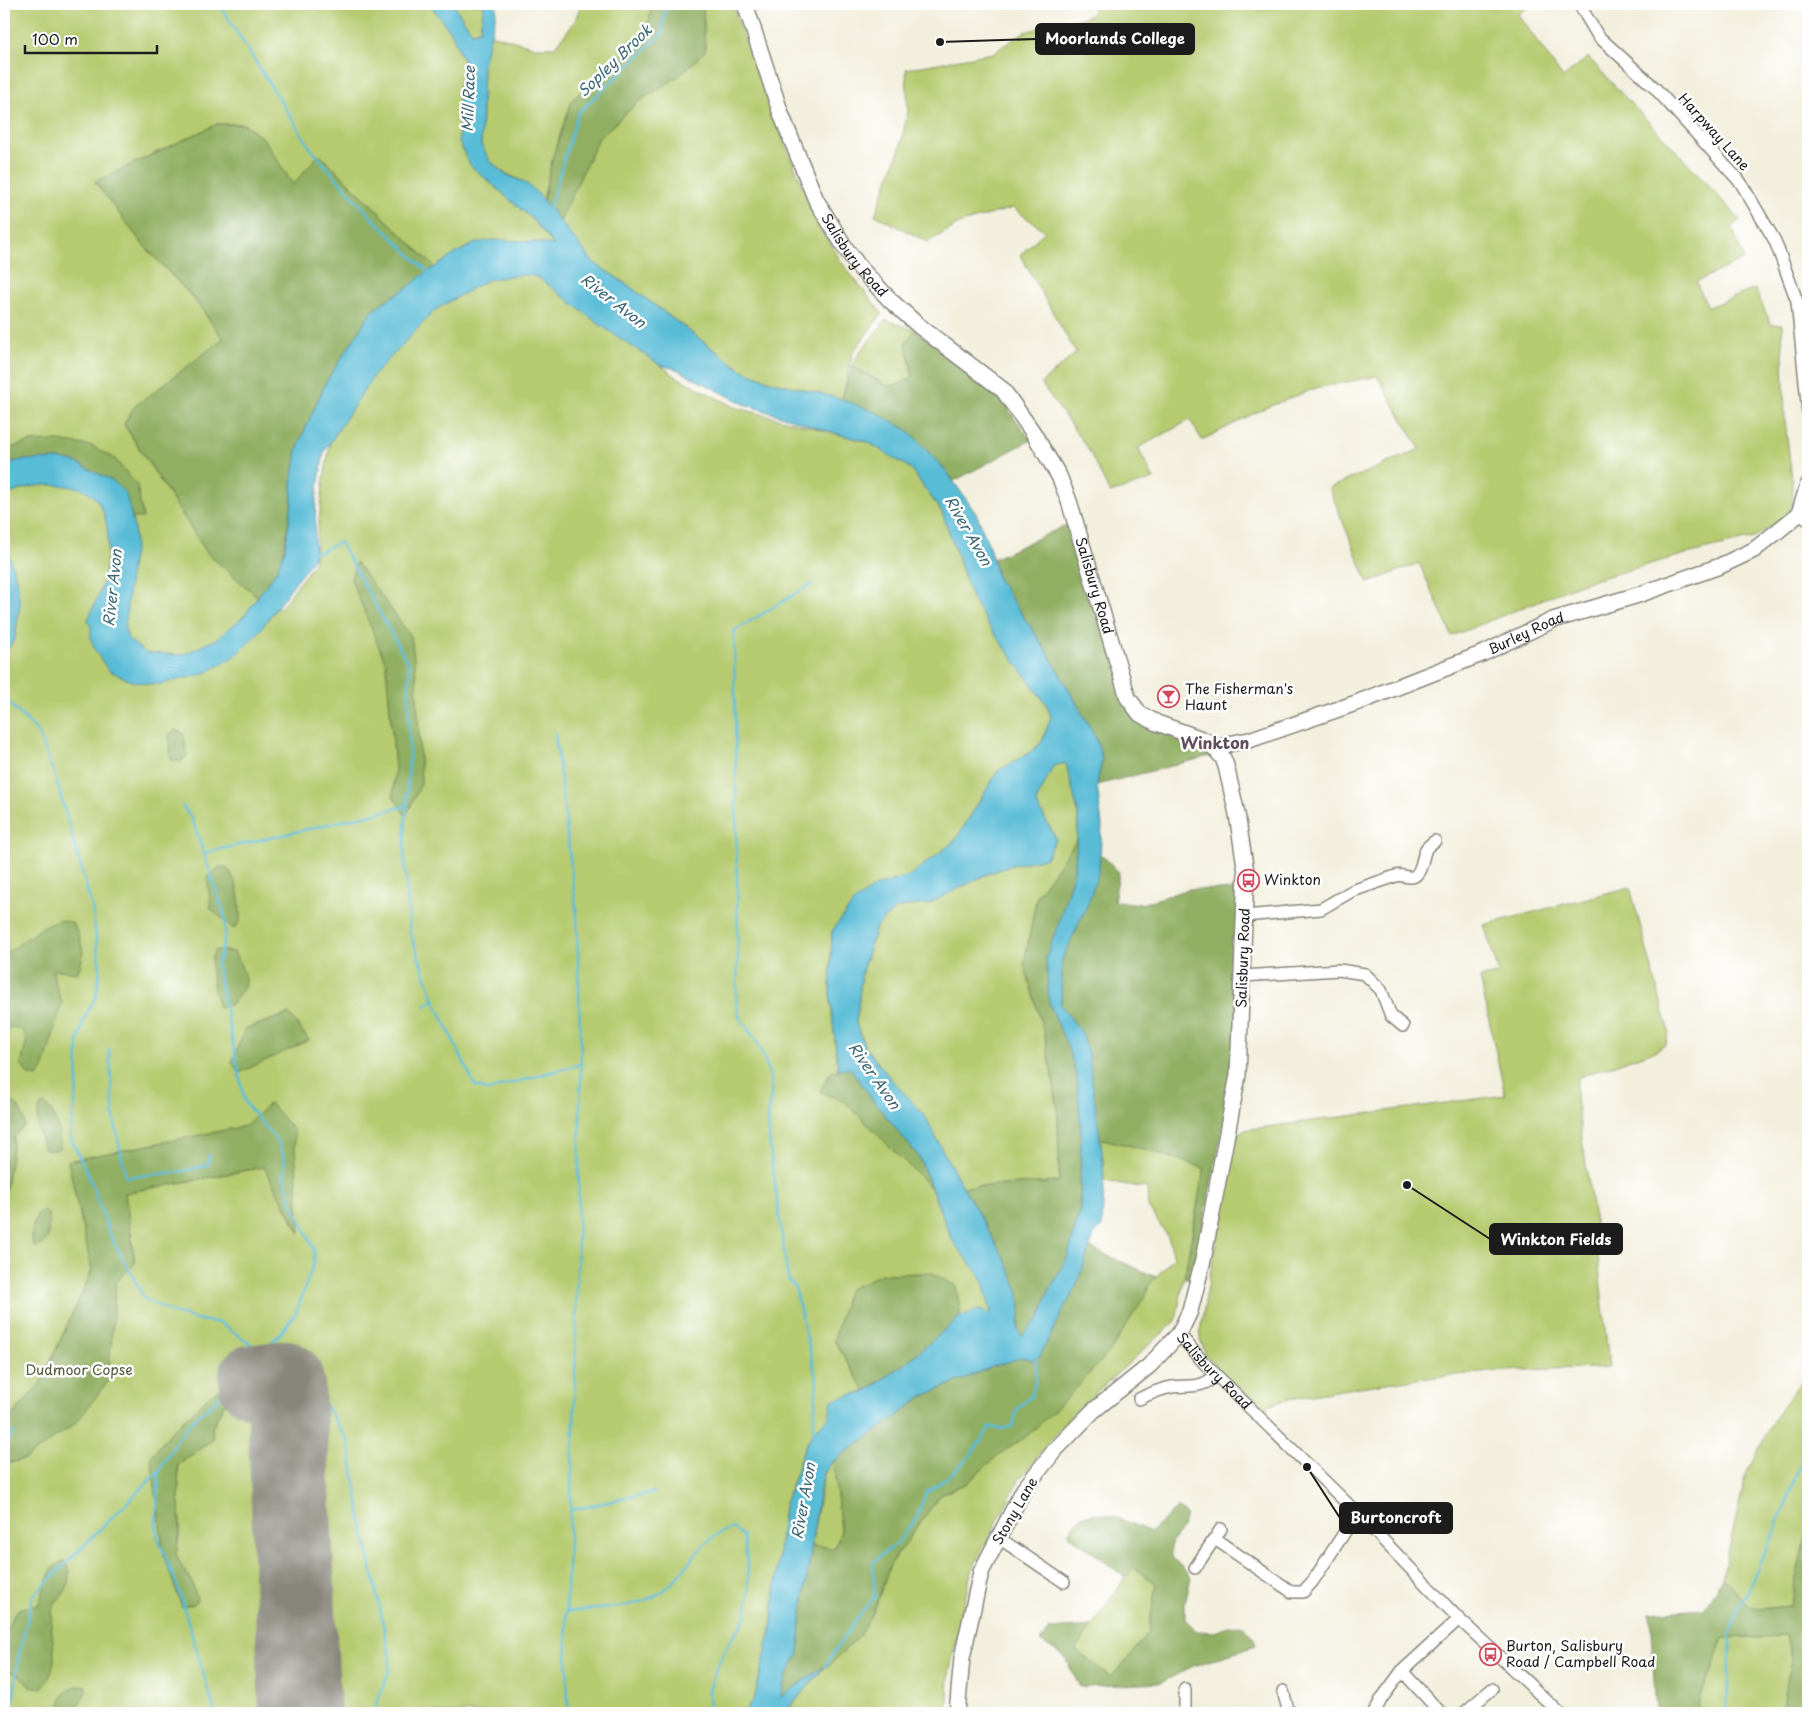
<svg xmlns="http://www.w3.org/2000/svg" width="1812" height="1717" viewBox="0 0 1812 1717" font-family="'Playpen Sans',sans-serif">
  <rect width="100%" height="100%" fill="#fff"/>
  <filter id="ink" filterUnits="userSpaceOnUse"><feTurbulence type="fractalNoise" baseFrequency=".02" numOctaves="2"/><feDisplacementMap in="SourceGraphic" scale="10" xChannelSelector="R" yChannelSelector="G"/><feConvolveMatrix kernelMatrix="1 2 1 2 8 2 1 2 1" color-interpolation-filters="sRGB"/></filter>
  <filter id="wash" filterUnits="userSpaceOnUse"><feTurbulence type="fractalNoise" baseFrequency=".0096" numOctaves="4" result="noise"/><feDisplacementMap in="SourceGraphic" scale="20" xChannelSelector="R" yChannelSelector="G"/><feGaussianBlur stdDeviation="1.12" result="paint"/><feColorMatrix in="noise" values="0 0 0 0 0 0 0 0 0 0 0 0 0 0 0 0 0 1.4 0 .05"/><feComposite in="paint" operator="in"/></filter>
  <g filter="url(#wash)">
    <rect width="100%" height="100%" fill="#f3efdd"/>
    <g fill="#b6cb6f" stroke="#697446" fill-rule="evenodd">
      <path d="M4,4H430L452,34L465,65L458,90L459,142L470,165L531,218L555,246L539,242L476,243L435,267L320,155L293,185L264,139L244,124H217L95,182L145,247L194,299L224,340L134,407L124,425L207,553L258,597L280,609L314,563L324,478L331,438L379,362L436,301L490,274L535,269L675,376L734,407L868,442L910,468L942,512L972,598L989,626L1047,705L1051,717L1042,742L1029,753L998,771L955,841L909,876L874,887L832,931L830,994L838,1069L828,1075L845,1102L931,1188L952,1240L982,1279L991,1312L989,1314L979,1310L961,1316L956,1287L932,1273L881,1274L834,1340L865,1391L832,1400L829,1417L813,1432L804,1449L784,1507L771,1630L754,1700L744,1713H4V1464L25,1459L77,1422L116,1281L135,1263L125,1193L264,1167L299,1232L246,1126L68,1161L92,1271L40,1384L10,1418L4,1419ZM411,636L416,674L421,784L393,796L395,768L386,664ZM288,1014L309,1040L245,1029ZM247,1374L239,1388L223,1406L212,1427L213,1439L178,1465L180,1529L176,1555L185,1573L190,1577L197,1599L164,1557L173,1430Z"/>
      <path d="M453,4H484L480,30L472,32Z"/>
      <path d="M581,4H652L647,32L630,48L553,156L543,200L526,183L503,172L490,161L481,145L483,64L490,34L535,47H555L575,21Z"/>
      <path d="M703,4H732L754,66L791,159L822,229L842,263L882,314L853,352L842,399L770,381L740,369L629,286L593,262L560,221L598,139L638,102L680,75L705,51Z"/>
      <path d="M1097,4H1533L1518,14L1563,78L1588,57C1638,113 1691,164 1740,220L1732,227L1744,259L1696,282L1708,307L1755,289L1771,324L1782,325L1785,420L1792,480L1793,503L1787,515L1754,538L1682,555L1583,583L1452,636L1419,563L1368,583L1329,488L1420,449L1377,376L1316,388L1265,408L1202,440L1190,420L1138,448L1154,479L1110,493L1088,449L1041,383L1076,353L1020,255L1045,231L1013,208L961,223L928,242L875,215L900,148L908,111L906,69L993,53L1024,32L1090,16Z"/>
      <path d="M886,320L915,330L906,343L913,377L900,384L888,386L852,366L859,353Z"/>
      <path d="M1066,763L1078,812L1077,840L1037,895L1045,1036L1058,1109L1059,1182L963,1187L946,1157L891,1079L865,1047L856,1024L862,971L876,927L894,910L908,906L928,904L985,875L1012,865L1046,858L1056,839L1036,802L1053,766Z"/>
      <path d="M1630,887L1669,1032L1666,1043L1657,1050L1579,1077L1576,1085V1098L1595,1226L1609,1368C1513,1368 1418,1376 1324,1393C1304,1397 1279,1398 1262,1410L1206,1356L1200,1339L1201,1325L1233,1144L1239,1133L1244,1130L1505,1095L1480,978L1499,973L1484,925Z"/>
      <path d="M1100,1138L1152,1151L1204,1168L1176,1321L1071,1415L1019,1480L971,1572L949,1674L947,1713H785L873,1613L890,1565L941,1494L967,1483L998,1455L1027,1436L1145,1296L1149,1285L1174,1257L1168,1237L1148,1207L1147,1188L1104,1181Z"/>
      <path d="M1808,1373V1524L1790,1606L1761,1609L1751,1606L1722,1578L1747,1471L1775,1417Z"/>
      <path d="M833,1461L841,1531L835,1548L811,1546L824,1473Z"/>
      <path d="M1133,1567L1156,1583L1149,1631L1133,1653L1111,1677L1075,1650Z"/>
      <path d="M1786,1636L1791,1658L1782,1713H1697L1702,1693L1723,1638Z"/>
    </g>
    <g fill="#90af62" stroke="#56663f">
      <path d="M652,4H703L705,51L680,75L638,102L598,139L560,221L543,200L553,156L572,100L647,32Z"/>
      <path d="M217,124H244L264,139L293,185L319,154L435,267L410,286L382,303L370,314L326,382L303,434L292,484V503L283,556L277,570L258,597L207,553L124,424L134,407L223,339L195,299L145,247L95,182Z"/>
      <path d="M915,330L993,389L1031,440L954,481L947,472L909,431L842,399L852,366L888,386L900,384L913,377L906,342Z"/>
      <path d="M59,441L92,446L115,459L137,485L143,518H130L111,484L4,468V443L11,448L30,442Z"/>
      <path d="M1069,524L1139,722L1197,747L1210,756L1097,785L1102,758L1095,736L1048,653L998,579L993,559Z"/>
      <path d="M356,562L411,636L416,674L421,784L406,816L393,796L395,768L386,664L351,579Z"/>
      <path d="M174,730L183,733L187,755L181,762L171,760L169,735Z"/>
      <path d="M1077,840L1104,857L1119,872L1114,901L1141,904L1189,889L1240,890L1234,1071L1192,1279H1185L1204,1168L1152,1151L1081,1134L1080,1209L1072,1240L1156,1277L1149,1285L1145,1296L1111,1350L1062,1403L1027,1436L998,1455L967,1483L940,1495L890,1565L873,1613L858,1637L829,1666H825L780,1698L785,1678L799,1654L801,1620L811,1546L835,1548L841,1531L833,1461L896,1417L921,1397L994,1366L1024,1356L1018,1330L1020,1322L1005,1260L963,1187L1059,1182L1058,1109L1045,1036L1024,964L1037,895Z"/>
      <path d="M220,867H226C240,883 240,902 240,922L234,929L211,909L207,877Z"/>
      <path d="M60,920L73,923C81,943 88,952 77,973C69,973 62,969 53,970L54,979L62,1002L44,1067L38,1077L28,1075L21,1064L27,1039L22,1030L12,1027L4,1032V955L43,927Z"/>
      <path d="M215,950L234,952C239,962 248,976 244,987C241,993 235,998 232,1004L219,1008C215,993 206,963 215,950Z"/>
      <path d="M289,1014L309,1040L239,1073L232,1062L245,1029Z"/>
      <path d="M851,1068L872,1099L919,1157L931,1188L845,1102L820,1092C828,1074 830,1069 851,1068Z"/>
      <path d="M4,1097C19,1105 22,1109 25,1126L14,1136L4,1203Z"/>
      <path d="M270,1103L294,1131L300,1233L264,1167L125,1193L135,1263L116,1282L108,1381L77,1422L25,1459L4,1464V1419L10,1418L40,1384L92,1271L68,1161L246,1126Z"/>
      <path d="M41,1105H46C57,1115 60,1133 60,1148L53,1151L43,1148C40,1135 34,1117 41,1105Z"/>
      <path d="M45,1211L49,1216L48,1237L43,1245L34,1247C29,1235 33,1225 38,1213Z"/>
      <path d="M932,1273L956,1286L961,1316L905,1364L865,1391L834,1340L848,1290L881,1274Z"/>
      <path d="M247,1373L246,1384L239,1388L223,1406L212,1427L213,1439L178,1465L180,1529L176,1555L185,1573L190,1577L197,1599L194,1604L182,1607L164,1557L151,1456L173,1430L210,1395Z"/>
      <path d="M1178,1507L1186,1515L1182,1528L1171,1544L1172,1557L1191,1577L1185,1604V1619L1197,1631L1215,1632L1229,1626H1244L1253,1636L1256,1646L1193,1666L1161,1683L1080,1687L1064,1656L1040,1641L1049,1629L1092,1626L1075,1650L1111,1677L1133,1653L1149,1631L1156,1583L1133,1567L1126,1578L1068,1534C1072,1529 1075,1521 1080,1518C1098,1505 1133,1525 1151,1532Z"/>
      <path d="M1808,1524V1660L1799,1713H1782L1791,1658L1786,1636L1723,1638L1702,1693L1697,1713H1656L1650,1613L1704,1609L1722,1578L1751,1606L1761,1609L1790,1606Z"/>
      <path d="M64,1561L70,1571C69,1578 68,1588 64,1593C61,1598 56,1600 54,1605C45,1637 66,1660 42,1688L29,1686L19,1675L9,1672L4,1677V1641L11,1620L18,1609L38,1605C45,1591 47,1565 64,1561Z"/>
      <path d="M81,1685L86,1686L87,1689L81,1702L73,1710V1713H60C59,1697 64,1689 81,1685Z"/>
    </g>
    <g fill="#59bcd7" stroke="#3a6c7a" fill-rule="evenodd">
      <path d="M430,4H453L472,32L480,30L484,4H497L495,18L483,64L481,145L490,161L503,173L526,183L539,195L593,262L629,286L740,369L770,381L842,399L877,413L909,431L947,472L977,515L989,546L998,579L1048,653L1095,736L1102,758L1097,785L1102,825L1099,871L1087,906L1062,960L1061,1005L1082,1033L1089,1058L1103,1159L1104,1181L1102,1226L1094,1235L1077,1284L1040,1356L1031,1360L1024,1357L994,1366L921,1397L896,1417L833,1461L824,1473L819,1493L801,1620L799,1654L785,1678L781,1697L825,1666L785,1713H744L754,1700L771,1630L784,1507L804,1449L813,1432L829,1417L832,1400L866,1391L905,1364L961,1316L979,1310L989,1314L991,1312L982,1279L952,1240L919,1157L872,1099L851,1069H838L830,994L832,931L853,903L874,887L909,876L955,841L998,771L1029,753L1042,742L1051,717L1047,705L989,626L972,598L942,512L910,468L868,442L824,430L744,404L676,369L660,365L603,327L539,278L529,275H518L487,280L435,310L374,375L324,452L316,500L314,557L258,633L235,656L208,672L195,676L161,684H150L131,681L108,670L95,650L91,639V626L88,621C92,607 100,595 103,582C110,555 114,505 85,490C80,487 72,487 66,486C44,483 23,486 4,498V465L20,460L60,459L75,462L113,481L126,494L134,527L135,545L130,574L125,629L128,639L146,653L182,655L217,639L244,616L277,570L285,549L292,503V484L297,450L303,434L326,382L370,314L382,303L410,286L421,276L458,252L476,243L492,240L524,241L554,245L531,218L470,165L459,142L458,90L465,65L452,34ZM1066,763L1078,812V831L1074,870L1058,925L1046,957L1049,1002L1069,1051L1077,1077L1081,1134L1080,1209L1068,1256L1048,1293L1040,1318L1022,1336L1018,1330L1021,1308L1018,1290L1005,1260L946,1157L925,1116L891,1079L865,1047L856,1024L862,971L876,927L894,910L908,906L928,904L985,875L1012,865L1046,858L1056,839L1036,802L1053,766Z"/>
      <path d="M4,540L16,578L20,603L15,639L4,655Z"/>
    </g>
    <g fill="none" stroke-linecap="round" stroke-linejoin="round">
      <g stroke="#59bcd7" stroke-width="2.5">
        <path d="M219,4L311,149L370,216L429,273"/>
        <path d="M549,209L578,113L662,34L666,4"/>
        <path d="M313,552L322,551L340,542L409,665V762L404,850L410,932L434,1000L475,1086L489,1091L501,1086L581,1064"/>
        <path d="M812,584L734,631L738,959L736,999L739,1017L758,1043L766,1063L772,1086L768,1116L770,1149L788,1279L795,1288L817,1381L813,1435"/>
        <path d="M4,698L38,732L55,776L92,907L100,968L96,997L84,1018L78,1043L77,1089L70,1137L89,1176L111,1237L145,1299L171,1312L195,1319L221,1323L262,1352"/>
        <path d="M555,733L577,917L581,1064L574,1426L566,1612L568,1709L567,1713"/>
        <path d="M183,806L193,821L225,917V937L217,966L245,1103L278,1142L285,1160L284,1178L290,1198L314,1249V1262L296,1313L280,1334L262,1352L265,1367"/>
        <path d="M204,853L407,806"/>
        <path d="M425,1006L434,1000"/>
        <path d="M109,1049L114,1119L126,1177L179,1172L208,1165L209,1155"/>
        <path d="M4,1451L13,1432"/>
        <path d="M571,1510L655,1492"/>
        <path d="M566,1612C597,1608 636,1610 663,1591C688,1572 698,1537 733,1528L743,1536L747,1558L749,1593L746,1618L731,1639L717,1666L709,1690L710,1708"/>
        <path d="M825,1666L857,1618L875,1597L873,1562L897,1543L916,1519L926,1493L952,1474L971,1455L990,1427L1001,1429L1013,1426L1017,1409L1032,1395L1036,1378V1355"/>
        <path d="M12,1713L18,1659L33,1596L158,1472"/>
        <path d="M215,1713L179,1591L158,1538L156,1523L159,1471L179,1437L192,1421L242,1378L265,1367H288L306,1371L316,1390L349,1443L359,1509L390,1657L389,1671L373,1713"/>
        <path d="M1725,1713L1729,1682L1731,1635L1736,1615L1775,1531L1798,1470L1808,1453"/>
      </g>
      <path stroke="#88867c" stroke-width="60" d="M289,1713L277,1400L249,1386V1375L286,1370L292,1374L295,1385L311,1713"/>
    </g>
  </g>
  <g filter="url(#ink)">
    <g fill="none" stroke-linecap="round" stroke-linejoin="round">
      <defs>
        <g id="street">
          <path d="M1579,4L1598,36L1655,88L1741,183L1775,241L1797,301L1808,412"/>
          <path d="M1799,514L1808,520"/>
          <path d="M1245,916L1321,909L1352,891L1396,876C1402,874 1406,878 1412,877C1422,875 1422,857 1426,849C1428,846 1432,843 1435,841"/>
          <path d="M1243,976L1339,970L1365,974L1381,990L1391,1016L1403,1026"/>
          <path id="s1" d="M1179,1334L1204,1363L1357,1513L1459,1619L1560,1713"/>
          <path d="M1139,1399C1149,1394 1160,1389 1172,1387C1191,1385 1202,1389 1216,1375"/>
          <path d="M999,1538L1064,1582"/>
          <path d="M1215,1539L1292,1592H1303L1313,1581L1357,1513"/>
          <path d="M1195,1568L1221,1529"/>
          <path d="M1402,1671L1441,1713"/>
          <path d="M1185,1689V1713"/>
          <path d="M1283,1691L1289,1713"/>
          <path d="M1374,1713L1382,1698L1402,1671L1459,1619"/>
          <path d="M1464,1713L1492,1689"/>
        </g>
        <g id="secondary">
          <path id="s2" d="M745,4L781,114L816,200L846,249L860,268L891,301L919,326L1003,390L1032,431L1059,476L1069,501L1128,698L1140,714L1157,723L1202,739L1210,743L1223,758L1226,766L1237,814L1246,872L1238,1075L1203,1260L1190,1311L1179,1334L1149,1366L1093,1411L1055,1450L1024,1489L981,1572L962,1658L957,1713"/>
          <path id="s3" d="M1217,750L1228,744L1249,740L1359,702L1484,653L1553,620L1638,595L1720,566L1754,550L1799,514L1808,485"/>
        </g>
      </defs>
      <use href="#street" stroke="#88867c" stroke-width="14"/>
      <use href="#secondary" stroke="#88867c" stroke-width="18"/>
      <use href="#street" stroke="#fff" stroke-width="11"/>
      <use href="#secondary" stroke="#fff" stroke-width="15"/>
    </g>
  </g>
  <defs>
    <symbol id="bar-ring" viewBox="-11 -11 22 22"><circle r="9.5" fill="#fff" stroke="#d1495b" stroke-width="1.5"/><path d="M-6-5H6L.8 .8V4.5H3.5V6h-7V4.5H-.8V.8Z" fill="#d1495b"/></symbol>
    <symbol id="bus-ring" viewBox="-11 -11 22 22"><circle r="9.5" fill="#fff" stroke="#d1495b" stroke-width="1.5"/><path d="M-5-6H5V4H4V6H2V4H-2V6H-4V4H-5ZM-3.5-4V0h7V-4ZM-3.5 1.2v1.5H-2V1.2ZM2 1.2v1.5H3.5V1.2Z" fill="#d1495b"/></symbol>
  </defs>
  <g fill-rule="evenodd">
    <use href="#bar-ring" x="1156" y="684" width="25" height="25"/>
    <use href="#bus-ring" x="1236" y="868" width="25" height="25"/>
    <use href="#bus-ring" x="1478" y="1642" width="25" height="25"/>
  </g>
  <g text-anchor="middle" stroke-width="5" stroke-linejoin="round" paint-order="stroke">
    <g font-size="14" fill="#1c1c1c" stroke="#fff">
      <text transform="translate(1714 132) rotate(48)" y="5">Harpway Lane</text>
      <text dy="5" stroke="none"><textPath href="#s2" startOffset="276">Salisbury Road</textPath></text>
      <text dy="5" stroke="none"><textPath href="#s2" startOffset="696">Salisbury Road</textPath></text>
      <text dy="5" stroke="none"><textPath href="#s3" startOffset="331">Burley Road</textPath></text>
      <text transform="translate(1243 958) rotate(-88)" y="5">Salisbury Road</text>
      <text dy="5" stroke="none"><textPath href="#s1" startOffset="51">Salisbury Road</textPath></text>
      <text transform="translate(1015 1511) rotate(-60)" y="5">Stony Lane</text>
    </g>
    <g font-size="14" fill="#1c1c1c" stroke="#fff" text-anchor="start">
      <text x="1185" y="694">The Fisherman's<tspan x="1185" dy="16">Haunt</tspan></text>
      <text x="1264" y="885">Winkton</text>
      <text x="1506" y="1651">Burton, Salisbury<tspan x="1506" dy="16">Road / Campbell Road</tspan></text>
    </g>
    <g font-size="14" fill="#525939" stroke="#fff">
      <text x="79" y="1375">Dudmoor Copse</text>
    </g>
    <g font-size="15" font-style="italic" fill="#376470" stroke="#fff">
      <text transform="translate(615 61) rotate(-44)" y="5">Sopley Brook</text>
      <text transform="translate(469 99) rotate(-88)" y="5">Mill Race</text>
      <text transform="translate(613 301) rotate(38)" y="5">River Avon</text>
      <text transform="translate(968 531) rotate(60)" y="5">River Avon</text>
      <text transform="translate(113 588) rotate(-84)" y="5">River Avon</text>
      <text transform="translate(874 1076) rotate(55)" y="5">River Avon</text>
      <text transform="translate(804 1501) rotate(-80)" y="5">River Avon</text>
    </g>
    <g font-size="16" font-weight="bold" fill="#614e5b" stroke="#fff">
      <text x="1215" y="749">Winkton</text>
    </g>
  </g>
  <path fill="none" stroke="#1c1c1c" stroke-width="2" d="M940 42L1036 39M1407 1185L1490 1239M1307 1467L1340 1518"/>
  <g fill="#1c1c1c" stroke="#fff" stroke-width="2">
    <circle cx="940" cy="42" r="5"/>
    <circle cx="1407" cy="1185" r="5"/>
    <circle cx="1307" cy="1467" r="5"/>
  </g>
  <g fill="#1c1c1c" stroke="#1c1c1c" stroke-width="2">
    <rect x="1036" y="24" width="158" height="30" rx="5"/>
    <rect x="1490" y="1224" width="132" height="30" rx="5"/>
    <rect x="1340" y="1503" width="112" height="30" rx="5"/>
  </g>
  <g font-size="15" text-anchor="middle" font-weight="bold" fill="#fff">
    <text x="1115" y="44">Moorlands College</text>
    <text x="1556" y="1245">Winkton Fields</text>
    <text x="1396" y="1523">Burtoncroft</text>
  </g>
  <rect width="1812" height="1717" fill="none" stroke="#fff" stroke-width="20"/>
  <path d="M25 45v8h132v-8" fill="none" stroke="#1c1c1c" stroke-width="2.5"/>
  <text x="32" y="45" font-size="15" fill="#1c1c1c" stroke="#ffffff" stroke-width="4" paint-order="stroke">100 m</text>
</svg>
